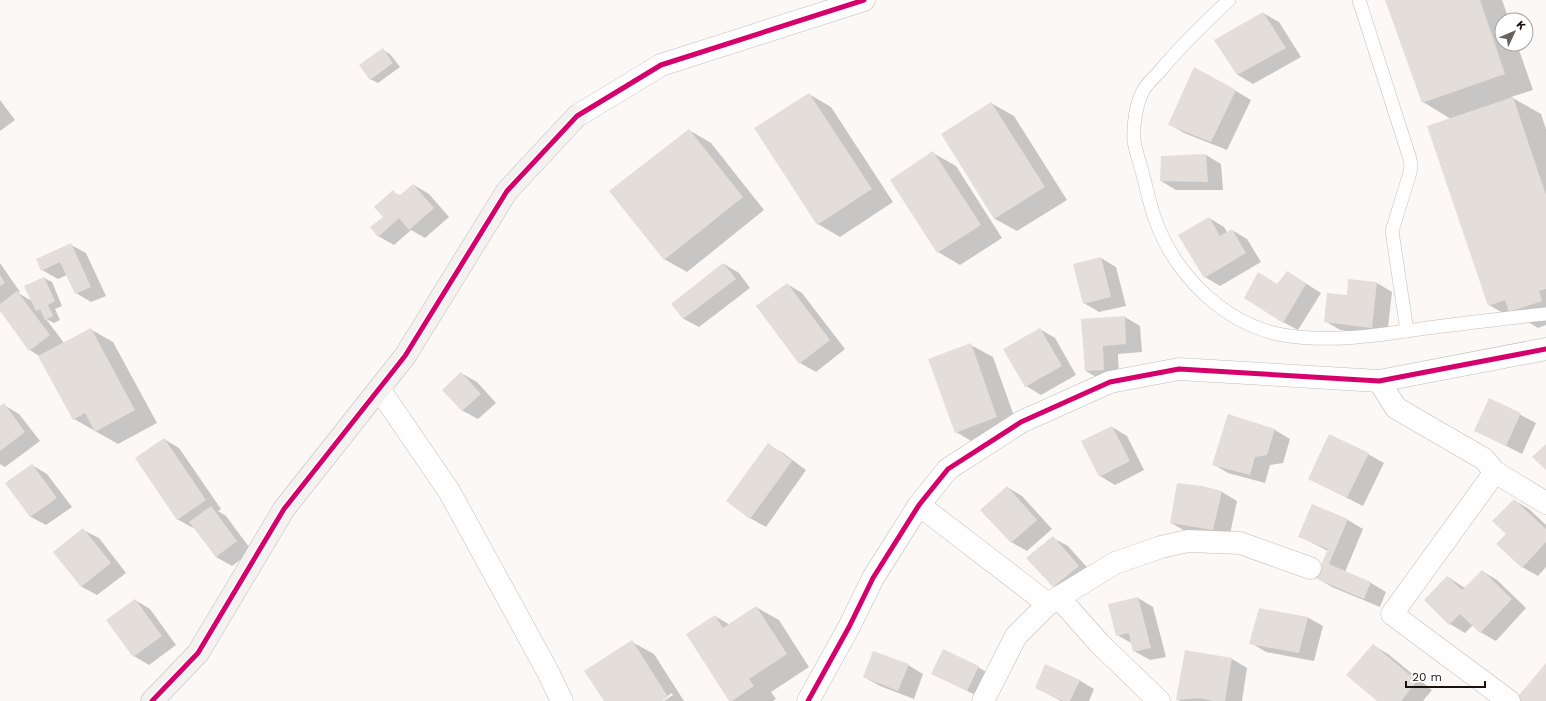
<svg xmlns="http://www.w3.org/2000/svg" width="1546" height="701" viewBox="0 0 1546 701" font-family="'Work Sans',sans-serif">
  <rect width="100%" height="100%" fill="#fbf8f6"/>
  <g fill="#0003">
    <path d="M1386,0H1502L1509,20H1502V44H1517L1533,90L1511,97L1541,114L1546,129V325L1538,328L1523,319L1517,321L1489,305L1451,119L1423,102Z"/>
    <path d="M1263,13L1279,22L1301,57L1253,84L1238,75L1215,41Z"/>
    <path d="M383,50L390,54L400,67L378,83L370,79Z"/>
    <path d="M1236,91L1251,100L1227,150L1184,133L1169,124Z"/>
    <path d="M809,94L831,107L893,202L840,237L818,224Z"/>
    <path d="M0,100L15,120L0,131Z"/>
    <path d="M991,103L1014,116L1067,200L1017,231L995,219L942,134Z"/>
    <path d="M689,130L711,143L764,210L687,272L664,259Z"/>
    <path d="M933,153L956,166L1002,238L960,265L938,252Z"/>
    <path d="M1206,155L1221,164L1223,190H1176L1161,181Z"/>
    <path d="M414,185L429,194L449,217L425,238L411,230L394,245L378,236L384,217L393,192L401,196Z"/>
    <path d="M1209,218L1224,227L1227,232L1232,230L1247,239L1261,262L1220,286L1205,277Z"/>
    <path d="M71,245L86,253L106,296L91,302L76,293L67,275L58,279L42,270Z"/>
    <path d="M1101,258L1116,267L1126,306L1099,312L1084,303Z"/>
    <path d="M0,263L20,292L18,293L32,301L44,278L52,282L62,306L55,309L60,320L54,323L46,319L64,343L90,329L113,342L157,423L118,444L74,419L39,356L30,350L0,309Z"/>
    <path d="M724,264L739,273L750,288L699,327L684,319L672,304Z"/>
    <path d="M1288,272L1321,293L1298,330L1283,322L1259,273L1278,285Z"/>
    <path d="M1377,283L1392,292L1387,336L1340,330L1325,321L1348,296Z"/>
    <path d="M787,284L802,293L845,349L816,372L800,363Z"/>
    <path d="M1125,317L1140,326L1142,352L1118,354L1119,378L1101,380L1086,371L1082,320Z"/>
    <path d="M1040,329L1055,338L1076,375L1041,395L1026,386Z"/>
    <path d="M971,345L993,357L1019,430L978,445L956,432Z"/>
    <path d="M461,373L477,382L496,403L478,419L463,411L443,390Z"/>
    <path d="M1490,399L1536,423L1522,454L1475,430Z"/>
    <path d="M4,405L19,414L40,441L5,467L0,464V408Z"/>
    <path d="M1228,415L1275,430L1290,439L1283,463L1270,465L1265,483L1228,473L1213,464Z"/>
    <path d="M1112,427L1127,436L1144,470L1115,485L1100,476Z"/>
    <path d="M164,439L179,448L221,509L218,511L226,516L252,551L232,566L216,557L194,527L193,528L177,519Z"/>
    <path d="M768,445L783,453L806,470L766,527L750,518Z"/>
    <path d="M1368,454L1384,463L1363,506L1309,479Z"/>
    <path d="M32,465L47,474L72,507L46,525L31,517L6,484Z"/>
    <path d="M1007,487L1022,496L1052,529L1027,551L1011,542Z"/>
    <path d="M1202,487L1222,492L1237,501L1229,539L1187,532L1171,523Z"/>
    <path d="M1514,500L1529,509L1546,525V567L1538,576L1522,567L1507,534Z"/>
    <path d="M1312,505L1348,520L1363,529L1345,572L1371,583L1386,592L1380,607L1332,587L1317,578L1328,551L1299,536Z"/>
    <path d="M83,530L99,538L126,573L97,595L82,587L55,552Z"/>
    <path d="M1053,538L1068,546L1094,575L1069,595L1054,586Z"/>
    <path d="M1482,571L1497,580L1526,608L1496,641L1480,632L1473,625L1465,633L1450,624L1425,600L1448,577L1465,588Z"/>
    <path d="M1138,598L1153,607L1166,657L1150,660L1134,651L1133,644L1117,635Z"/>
    <path d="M135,600L150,609L176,645L149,665L134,656Z"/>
    <path d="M756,607L779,620L809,667L771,692L776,699L773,701H730L715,616L730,625Z"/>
    <path d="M1307,617L1323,626L1314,661L1266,652L1251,643Z"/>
    <path d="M632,642L654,654L684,701H664L673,695L672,693L660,701H605Z"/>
    <path d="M1373,645L1388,654L1432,690L1423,701H1379Z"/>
    <path d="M1186,651L1232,659L1247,668L1242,701H1180L1177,699Z"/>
    <path d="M908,665L923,674L914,699L880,686L864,677Z"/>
    <path d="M978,667L993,676L983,699L932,673Z"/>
    <path d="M1079,680L1094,689L1089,701H1061L1036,688Z"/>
  </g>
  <g fill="#e4dedb">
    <path d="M1385,0H1480L1505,74L1422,103Z"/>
    <path d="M1263,12L1286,48L1237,75L1214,40Z"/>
    <path d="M383,48L393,63L370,80L359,65Z"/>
    <path d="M1194,67L1236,90L1211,142L1168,125Z"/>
    <path d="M809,93L872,189L817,225L754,128Z"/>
    <path d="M1513,97L1546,195V289L1539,291L1542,301L1509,312L1505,300L1488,306L1427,126Z"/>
    <path d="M991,102L1045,187L994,219L941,134Z"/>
    <path d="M689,129L743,197L664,260L609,191Z"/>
    <path d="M933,151L981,225L937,253L890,180Z"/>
    <path d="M1206,154L1208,182L1160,181L1161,156Z"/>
    <path d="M413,184L434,208L409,230L399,218L378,237L370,227L383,217L374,207L393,190L399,196Z"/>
    <path d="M1209,217L1220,236L1232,229L1246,253L1204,278L1178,235Z"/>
    <path d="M71,243L91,287L75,294L60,262L41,271L36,259Z"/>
    <path d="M1101,257L1111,297L1083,304L1073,264Z"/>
    <path d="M723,263L736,279L683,319L671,304Z"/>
    <path d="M1287,271L1306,284L1283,323L1244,298L1258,272L1277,284Z"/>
    <path d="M0,275L5,283L0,286Z"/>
    <path d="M44,277L55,301L48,305L53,316L45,320L40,309L36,311L24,286Z"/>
    <path d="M1348,279L1377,282L1372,328L1324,322L1327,293L1347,295Z"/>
    <path d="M787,283L830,340L799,364L756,306Z"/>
    <path d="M17,291L50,335L29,351L0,311V304Z"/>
    <path d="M1125,316L1126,344L1103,346L1104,370L1085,371L1081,319Z"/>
    <path d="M91,328L135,410L95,432L85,413L73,420L38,356Z"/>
    <path d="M1040,328L1062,366L1025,387L1003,349Z"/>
    <path d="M971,343L997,417L955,433L928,359Z"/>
    <path d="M461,372L481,394L462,411L442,390Z"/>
    <path d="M1489,398L1521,413L1506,446L1474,431Z"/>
    <path d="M4,403L25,432L0,451V406Z"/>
    <path d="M1228,414L1275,429L1267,455L1255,457L1250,475L1212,465Z"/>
    <path d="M1112,426L1130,461L1099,477L1081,441Z"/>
    <path d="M1329,434L1369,453L1347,498L1308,479Z"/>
    <path d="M164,438L206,500L177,520L135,458Z"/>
    <path d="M768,443L792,461L750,519L726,501Z"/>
    <path d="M1546,444V470L1532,457Z"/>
    <path d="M32,464L57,498L30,517L5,483Z"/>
    <path d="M1177,483L1202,486L1222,491L1213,530L1170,523Z"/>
    <path d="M1007,486L1037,520L1011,543L980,510Z"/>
    <path d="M1514,499L1546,529V542L1522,568L1496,544L1506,534L1492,521Z"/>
    <path d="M1312,504L1348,519L1329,564L1371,582L1364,599L1315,578L1328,549L1298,537Z"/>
    <path d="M211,506L237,541L216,557L189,522Z"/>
    <path d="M83,528L111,563L81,587L53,552Z"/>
    <path d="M1053,536L1079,566L1053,587L1026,558Z"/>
    <path d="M1482,570L1512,599L1480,633L1460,614L1449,625L1424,600L1447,576L1462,590Z"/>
    <path d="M1138,597L1151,648L1133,652L1129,633L1116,636L1108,604Z"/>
    <path d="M135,599L162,636L133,657L106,620Z"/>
    <path d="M756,606L787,654L749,679L754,686L732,701H729L686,634L715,615L723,628Z"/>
    <path d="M1259,608L1308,617L1299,653L1249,644Z"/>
    <path d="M632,640L668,697L662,701H604L584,671Z"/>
    <path d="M1373,644L1417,681L1401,701H1377L1346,675Z"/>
    <path d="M943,649L979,666L967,691L931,674Z"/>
    <path d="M1185,650L1232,658L1225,701H1214L1199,698L1176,700Z"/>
    <path d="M873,651L909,664L898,691L863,677Z"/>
    <path d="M1546,663V701H1514Z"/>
    <path d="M1045,664L1080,680L1070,701H1063L1035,688Z"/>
  </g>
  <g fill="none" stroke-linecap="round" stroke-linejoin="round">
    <defs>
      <g id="lane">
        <path d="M1229,0C1205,23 1181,45 1160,71C1155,76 1148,83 1144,89C1136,103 1133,125 1134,141C1136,152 1140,164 1143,175C1147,190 1150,205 1155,219C1175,275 1224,324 1283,335C1329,343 1381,335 1427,328C1467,323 1506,318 1546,314"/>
        <path d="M1359,0L1410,159L1411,167L1409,176L1392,231L1407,331"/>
      </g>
      <g id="street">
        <path d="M577,116L661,65L864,0"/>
        <path d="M1379,381L1396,408L1484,459L1495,472L1546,503"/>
        <path d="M379,389L449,491L547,670L562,701"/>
        <path d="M1495,472L1392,614L1509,701"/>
        <path d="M919,505L1048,604"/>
        <path d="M1059,598L1100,644L1159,701"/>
        <path d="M808,701L849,627L873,578L919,505L948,469L1021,422L1110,382L1179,369L1379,381L1546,349"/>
        <path d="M983,701L1016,636L1048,604L1115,563L1161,547L1188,541L1240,543L1310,568"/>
      </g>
      <path id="secondary" d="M152,701L198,653L284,509L405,356L507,191L577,116"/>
    </defs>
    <use href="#lane" stroke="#c2bdba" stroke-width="14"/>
    <use href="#street" stroke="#c2bdba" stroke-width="23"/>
    <use href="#secondary" stroke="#c2bdba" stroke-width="23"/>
    <use href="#lane" stroke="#fefefe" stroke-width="13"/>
    <use href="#street" stroke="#fefefe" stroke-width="22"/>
    <use href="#secondary" stroke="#f4f2f1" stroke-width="22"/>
    <defs>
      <g id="cycleway">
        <path d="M152,701L198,653L284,509L405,356L507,191L577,116L661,65L864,0"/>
        <path d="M808,701L849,627L873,578L919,505L948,469L1021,422L1110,382L1179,369L1379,381L1546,349"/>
      </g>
    </defs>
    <use href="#cycleway" stroke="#fff" stroke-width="8"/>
    <use href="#cycleway" stroke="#d6006c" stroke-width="5"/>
  </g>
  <g transform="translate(1514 32) rotate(46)"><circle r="19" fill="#ffffff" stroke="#a3a09f"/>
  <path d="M0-3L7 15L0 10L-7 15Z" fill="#69625f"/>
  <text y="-6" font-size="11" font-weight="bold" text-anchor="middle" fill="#1a120e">K</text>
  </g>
  <path d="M1406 681v6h79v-6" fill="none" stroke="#1a120e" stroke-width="2"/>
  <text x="1412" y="681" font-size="12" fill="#1a120e" stroke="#ffffff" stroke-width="3" paint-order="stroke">20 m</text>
</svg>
